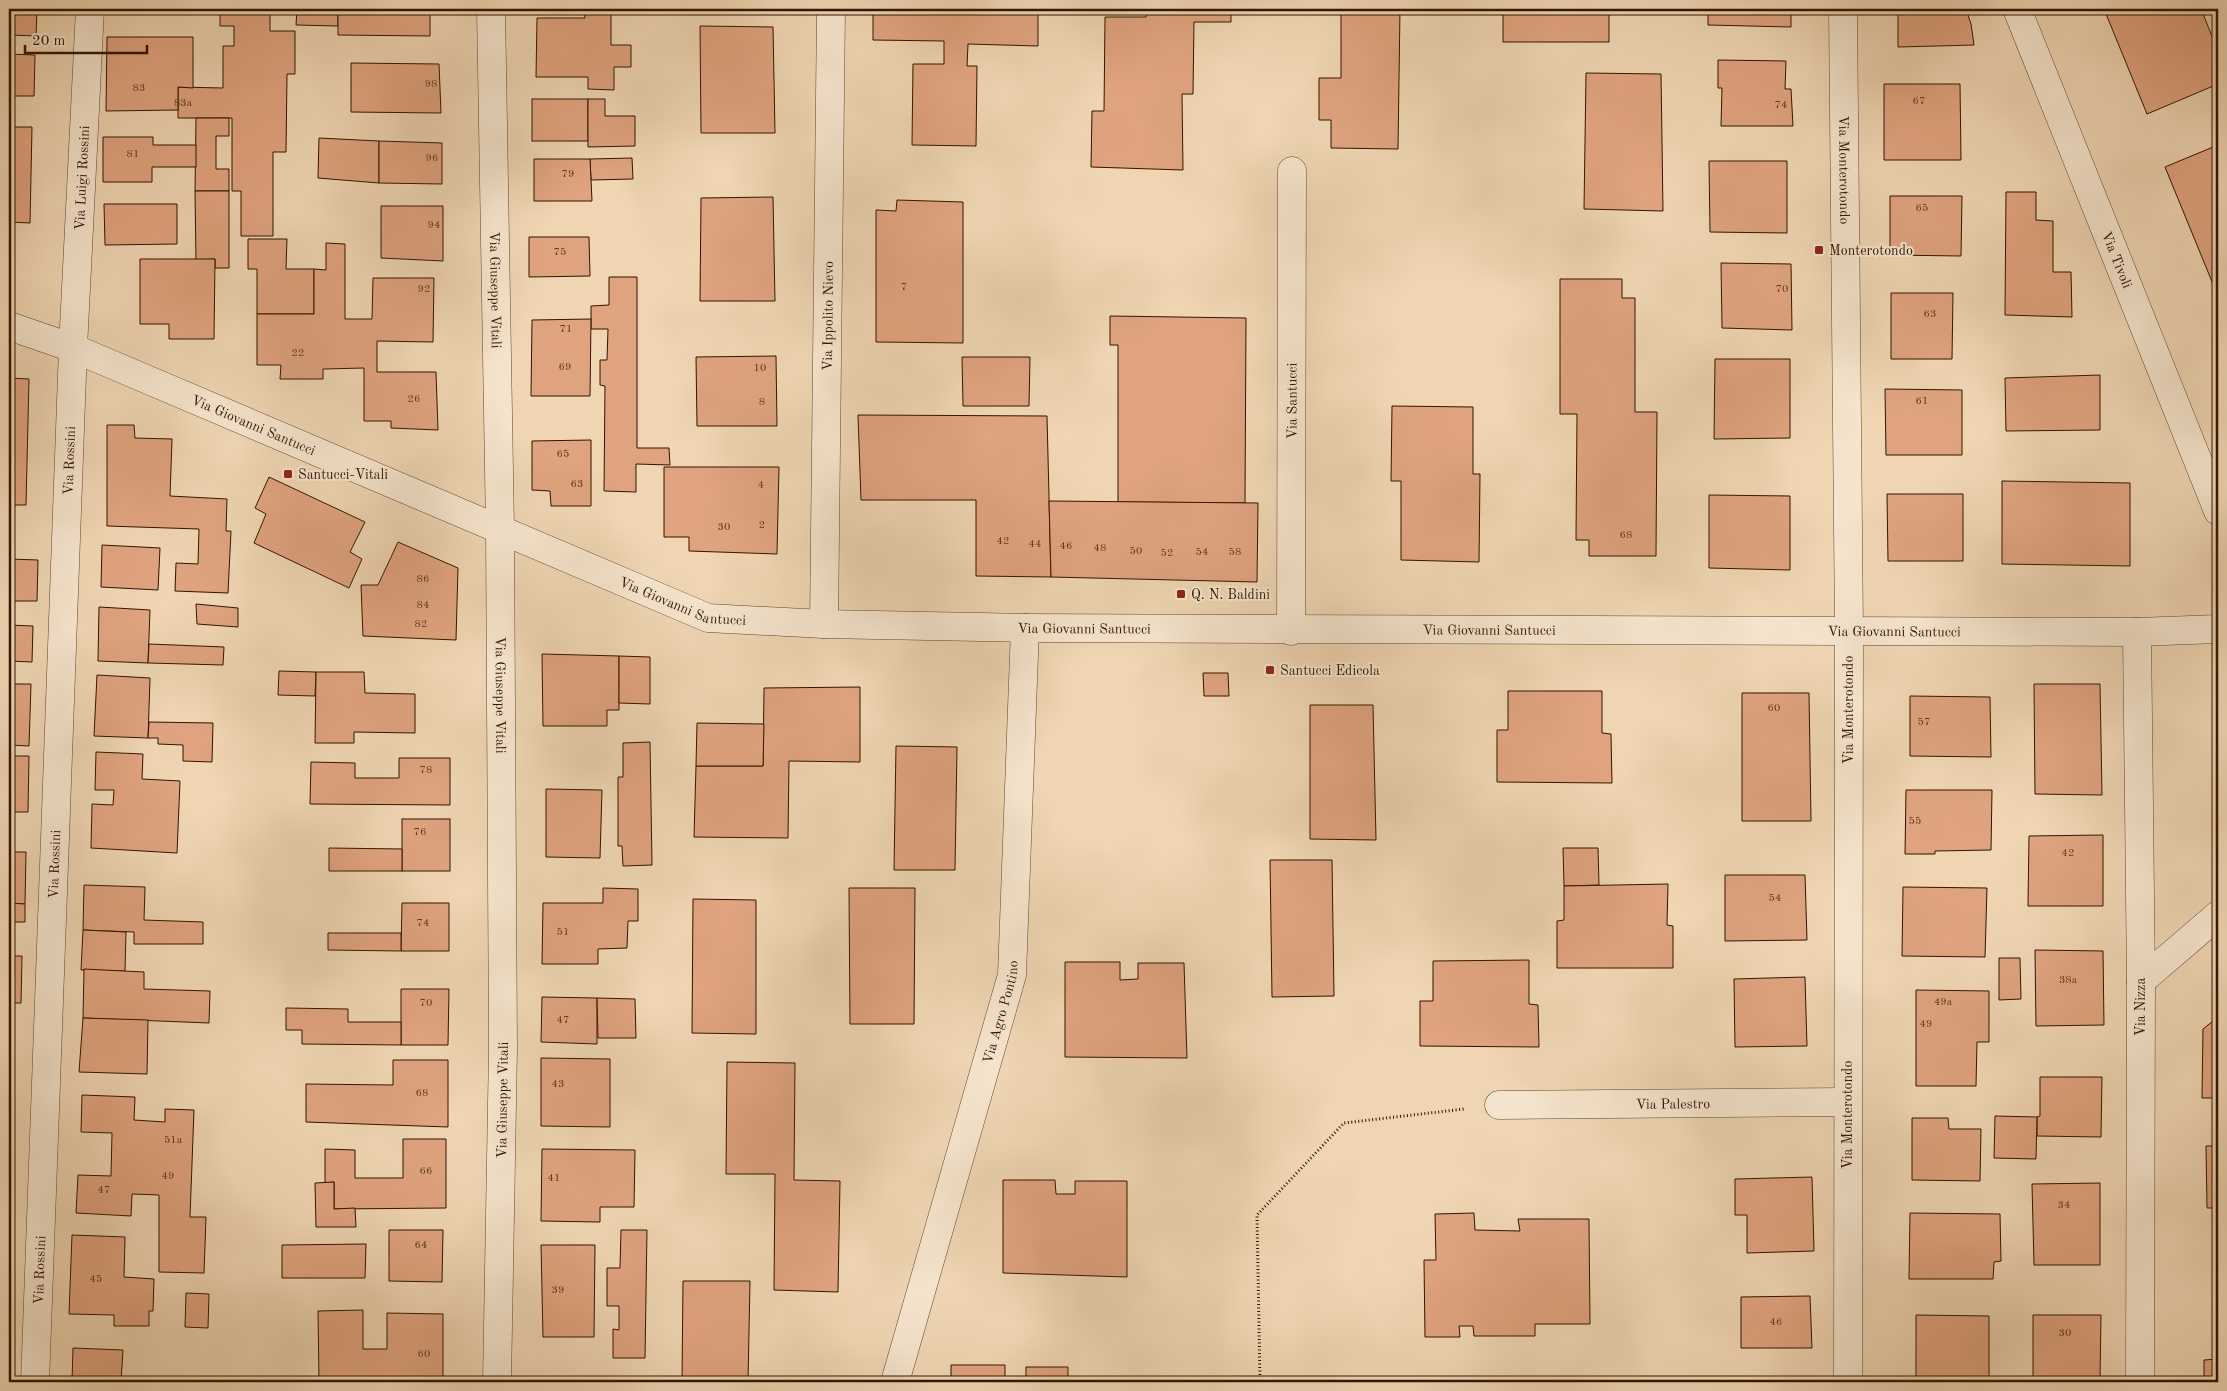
<svg xmlns="http://www.w3.org/2000/svg" width="2227" height="1391" viewBox="0 0 2227 1391" font-family="'Old Standard TT',serif">
  <rect width="100%" height="100%" fill="#efd5b2"/>
  <filter id="stains"><feTurbulence type="fractalNoise" baseFrequency=".004" numOctaves="4"/><feColorMatrix values="0 0 0 0 .2 0 0 0 0 .09 0 0 0 0 .02 0 0 0 .5 -.17"/></filter>
  <radialGradient id="worn" r=".72"><stop offset=".6" stop-color="#630" stop-opacity="0"/><stop offset="1" stop-color="#630" stop-opacity=".3"/></radialGradient>
  <g fill="#dfa37f" stroke="#321400">
    <path d="M9,9H37L36,36L9,35Z"/>
    <path d="M208,9H270V31H295V74H287L286,152H273V236H241V191H232V118H178V87L223,88V46H234V26H220V9Z"/>
    <path d="M297,9H338V26L296,25Z"/>
    <path d="M338,9H430V36L338,35Z"/>
    <path d="M584,9H611V45H631V67H614V90L588,89V77H536L537,18H585Z"/>
    <path d="M873,9H1038V46L968,44L967,66H977L976,146L912,145L913,64H944V41L873,40Z"/>
    <path d="M1147,9H1231V22H1194L1193,94H1182L1183,170L1091,167L1092,111H1104L1105,17H1146Z"/>
    <path d="M1341,9H1400L1398,149L1331,148V120H1319V78H1341Z"/>
    <rect x="1503" y="9" width="106" height="33"/>
    <path d="M1708,9H1791V27L1708,25Z"/>
    <path d="M1898,9H1966L1971,24L1974,45L1898,47Z"/>
    <path d="M2104,9H2201L2218,51V84L2147,114Z"/>
    <path d="M700,26L773,27L775,133H701Z"/>
    <path d="M107,37H193V88L178,87V110L106,111Z"/>
    <path d="M9,54L35,55L34,96H9Z"/>
    <path d="M1718,60L1786,61L1785,89H1791L1793,126H1721L1722,88H1718Z"/>
    <path d="M351,63L439,64L441,113L351,112Z"/>
    <path d="M1586,73L1661,74L1663,211L1584,209Z"/>
    <path d="M1884,84H1960L1961,160H1884Z"/>
    <rect x="532" y="99" width="56" height="42"/>
    <path d="M588,99H605V116H635V146L588,147Z"/>
    <path d="M196,118H229V136H216V169H229V191H195Z"/>
    <path d="M9,127H32L30,223L9,222Z"/>
    <path d="M103,137H153V145H196V167H152V182H103Z"/>
    <path d="M319,138L379,141V183L318,178Z"/>
    <path d="M379,141L442,143V184L379,183Z"/>
    <path d="M2218,145V288L2215,289L2165,167Z"/>
    <path d="M632,158L633,179L591,180L590,159Z"/>
    <path d="M534,159H590L592,201H534Z"/>
    <path d="M1709,161H1787V233L1710,232Z"/>
    <path d="M195,191H229V268H215V259L196,260Z"/>
    <path d="M2006,192H2036V220L2053,221V272H2071L2072,317L2005,315Z"/>
    <path d="M1890,196H1962L1961,256L1890,255Z"/>
    <path d="M773,197L775,301H700L701,198Z"/>
    <path d="M897,200L963,202V343L876,342V210L896,211Z"/>
    <path d="M104,204H177V244L105,245Z"/>
    <path d="M381,206H443V261L381,258Z"/>
    <path d="M529,237H589L590,276L529,277Z"/>
    <path d="M248,239H287L286,269H314V314H257V269H248Z"/>
    <path d="M326,243L345,244V319H372L373,278H434L433,342L377,341V372H436L438,430L391,428V421H364V368L323,369V379H280L281,365H257V314H314V269L326,270Z"/>
    <path d="M140,259H215L214,339H169V324H140Z"/>
    <path d="M1721,263L1791,264L1792,330L1722,328Z"/>
    <path d="M609,277H637V448H669L670,465L636,464V492L604,491L605,386L600,385V360H607L608,329H591V306L609,305Z"/>
    <path d="M1560,279H1622V298H1635V412H1657L1656,556H1589V540H1576L1577,414H1560Z"/>
    <path d="M1891,293H1953L1952,359H1891Z"/>
    <path d="M1110,316L1246,318L1245,503L1118,502V345H1110Z"/>
    <path d="M591,319L590,396H531L532,320Z"/>
    <path d="M776,356L777,426H697L696,357Z"/>
    <path d="M962,357H1030L1029,406H963Z"/>
    <path d="M1715,359H1790V438L1714,439Z"/>
    <path d="M2100,375V430L2006,431L2005,378Z"/>
    <path d="M9,378L29,379L26,505H9Z"/>
    <path d="M1885,389L1962,390V455H1886Z"/>
    <path d="M1392,406L1473,407V474H1480L1479,562L1401,560V481H1391Z"/>
    <path d="M858,415L1047,416L1051,577L976,576V500H861Z"/>
    <path d="M107,425H134L135,438L172,439L170,496L227,499L226,531H231L228,593L175,591L176,563L198,564L199,529L107,526Z"/>
    <path d="M591,440V506H551L550,491L532,490V441Z"/>
    <path d="M664,467H779L777,554L689,551V537H664Z"/>
    <path d="M269,477L365,522L350,552L362,559L349,588L254,543L266,514L255,508Z"/>
    <path d="M2002,481L2130,483V566L2002,564Z"/>
    <path d="M1887,494H1963V561H1888Z"/>
    <path d="M1709,495L1790,496V570L1709,568Z"/>
    <path d="M1049,501L1258,503L1257,582L1051,577Z"/>
    <path d="M398,542L458,568L456,640L363,636L361,585H378Z"/>
    <path d="M102,545L160,548L158,590L101,587Z"/>
    <path d="M9,559L38,560L37,601H9Z"/>
    <path d="M196,604L238,608V627L197,624Z"/>
    <path d="M99,607L150,610L148,663L98,661Z"/>
    <path d="M9,625L33,626L32,662L9,661Z"/>
    <path d="M149,644L224,647L223,665L148,663Z"/>
    <path d="M542,654L619,656V710H607V726H543Z"/>
    <path d="M619,656L650,657V704L619,703Z"/>
    <path d="M279,671L316,672L315,696L278,695Z"/>
    <path d="M316,672H364L365,693L415,694V733L354,732V743H315Z"/>
    <path d="M1203,673H1228L1229,696H1204Z"/>
    <path d="M97,675L150,678L148,738L94,736Z"/>
    <path d="M9,684H31L29,746L9,745Z"/>
    <path d="M2034,684H2100L2102,795L2035,794Z"/>
    <path d="M860,687V762L789,761L788,838L694,837L696,766H763L764,688Z"/>
    <path d="M1508,691H1602V733L1611,734L1612,783L1497,782V730H1508Z"/>
    <path d="M1742,693H1809L1811,821H1742Z"/>
    <path d="M1910,696L1990,697L1991,757L1910,756Z"/>
    <path d="M1310,705H1373L1376,840L1310,839Z"/>
    <path d="M149,722L213,723L212,762L183,761V745L158,744V738H148Z"/>
    <path d="M697,723L764,724L763,766H696Z"/>
    <path d="M650,742L652,865L623,866L622,846H618V777H623V743Z"/>
    <path d="M896,746L957,747L955,870H894Z"/>
    <path d="M96,752L143,754L142,779L180,781L177,853L91,848L92,804L113,805L114,790H95Z"/>
    <path d="M9,756H29L28,812H9Z"/>
    <path d="M399,758H450V805L310,804L311,762L355,763V778H399Z"/>
    <path d="M546,789L602,790L600,858L546,857Z"/>
    <path d="M1906,790H1992L1991,850L1935,851V854H1905Z"/>
    <rect x="402" y="819" width="48" height="52"/>
    <path d="M2103,835V906H2028L2029,836Z"/>
    <path d="M329,848L402,849V871H329Z"/>
    <path d="M1563,848H1598L1599,885L1564,886Z"/>
    <path d="M9,852H26L25,904L9,903Z"/>
    <path d="M1270,860H1332L1334,996L1272,997Z"/>
    <path d="M1725,875H1805L1807,940L1725,941Z"/>
    <path d="M1668,884L1667,925L1673,926V968H1557V921L1564,920V886Z"/>
    <path d="M84,885L145,887L144,920L203,922V944H134V932L83,930Z"/>
    <path d="M1903,887L1987,888L1985,957L1902,956Z"/>
    <path d="M603,888L638,889V921H628L627,948L598,949V964H542L543,903H603Z"/>
    <path d="M849,888H915L914,1024H850Z"/>
    <path d="M693,899L756,900V1034L692,1033Z"/>
    <path d="M9,903L25,904V922H9Z"/>
    <path d="M402,903H449V951H401Z"/>
    <path d="M83,930L126,932L125,971L81,970Z"/>
    <path d="M328,933H401V951L328,950Z"/>
    <path d="M2035,950L2103,951L2104,1025L2036,1026Z"/>
    <path d="M9,956H22L21,1003H9Z"/>
    <path d="M1999,958H2020L2021,999L1999,1000Z"/>
    <path d="M1529,960V1004L1538,1005L1539,1047L1420,1046V1001H1433V961Z"/>
    <path d="M1065,962H1120V980L1138,979V963H1184L1187,1058L1065,1057Z"/>
    <path d="M84,969L144,972V989L210,991L209,1023L83,1018Z"/>
    <path d="M1805,977L1807,1046L1735,1047L1734,979Z"/>
    <path d="M401,989H449L448,1045H401Z"/>
    <path d="M1916,990L1989,991V1042H1977L1976,1086H1916Z"/>
    <path d="M542,997L597,998V1044L541,1042Z"/>
    <path d="M597,998L635,999L636,1038H598Z"/>
    <path d="M286,1008L348,1009V1022H401V1045L302,1044V1030H286Z"/>
    <path d="M2218,1017V1098H2202L2203,1029Z"/>
    <path d="M83,1018L148,1020L147,1074L79,1072Z"/>
    <path d="M9,1035H13L11,1086H9Z"/>
    <path d="M541,1058L610,1059V1127L541,1126Z"/>
    <path d="M393,1060H448V1127L306,1122V1084L393,1085Z"/>
    <path d="M727,1062L795,1063L794,1180L840,1181L838,1292L774,1290L775,1174H726Z"/>
    <path d="M2040,1077H2102L2101,1137L2037,1136V1117L2040,1116Z"/>
    <path d="M82,1095L135,1097L134,1120L165,1122V1109L194,1110L190,1217H206L204,1273L159,1272V1195L132,1194L131,1216L76,1213L78,1175L111,1176L112,1133L81,1132Z"/>
    <path d="M1995,1116L2037,1117L2036,1159L1994,1158Z"/>
    <path d="M1912,1118H1948L1949,1129H1981L1980,1181L1912,1180Z"/>
    <path d="M403,1139H446V1208L334,1209V1182L325,1183V1149L355,1150V1178H403Z"/>
    <path d="M2206,1146H2218V1208H2207Z"/>
    <path d="M542,1149L635,1150L634,1207H600V1222L541,1221Z"/>
    <path d="M1812,1177L1814,1251L1747,1253V1215H1735V1179Z"/>
    <path d="M1003,1180H1055L1056,1194H1075V1181H1127V1277L1003,1273Z"/>
    <path d="M334,1182V1209L355,1208L356,1227H316L315,1183Z"/>
    <path d="M2100,1183V1265H2034L2032,1184Z"/>
    <path d="M1474,1213L1475,1230L1520,1231L1518,1219H1589L1590,1324H1535V1336H1474L1473,1326H1459L1460,1337H1425L1424,1260H1436L1435,1214Z"/>
    <path d="M1910,1213L2000,1214L2001,1261L1994,1262L1993,1279H1909Z"/>
    <path d="M389,1230H443L442,1282L389,1281Z"/>
    <path d="M621,1230H647L645,1358H613V1329L619,1330V1306H607V1268H620Z"/>
    <path d="M72,1235L125,1237L124,1277L154,1279L153,1311H149V1326H114V1315L69,1314Z"/>
    <path d="M366,1244L365,1278H282V1245Z"/>
    <path d="M541,1245H595L594,1337H543Z"/>
    <rect x="2215" y="1248" width="3" height="59"/>
    <path d="M683,1281H750L748,1382H682Z"/>
    <path d="M186,1293L209,1294L208,1328L185,1327Z"/>
    <path d="M1810,1296L1812,1348H1741V1297Z"/>
    <path d="M363,1310V1349H387V1313L443,1314V1379H391V1382H319L318,1311Z"/>
    <path d="M1916,1315L1989,1316V1382H1916Z"/>
    <path d="M2033,1315H2101L2100,1379H2033Z"/>
    <path d="M73,1348L123,1350L121,1382H72Z"/>
    <path d="M2218,1359V1382H2204V1360Z"/>
    <path d="M951,1365H1005V1380H1026V1367H1068V1382H951Z"/>
    <path d="M177,1377L198,1378V1382H176Z"/>
  </g>
  <g fill="none" stroke-linecap="round" stroke-linejoin="round">
    <defs>
      <g id="minor">
        <path id="s1" d="M491,9L500,529L503,1049L497,1382"/>
        <path id="s2" d="M1843,9L1849,631L1848,1382"/>
        <path id="s3" d="M2017,9L2218,511"/>
        <path id="s4" d="M9,326L73,348L708,618L824,624L1025,628L2137,632L2218,629"/>
        <path id="s5" d="M824,624L831,9"/>
        <path id="s6" d="M1291,631L1292,171"/>
        <path d="M2137,632L2141,981L2140,1382"/>
        <path d="M2141,981L2218,915"/>
        <path id="s7" d="M1499,1105L1847,1102"/>
        <path id="s8" d="M35,1382L73,348L90,9"/>
        <path id="s9" d="M895,1382L1012,975L1025,628"/>
      </g>
    </defs>
    <use href="#minor" stroke="#61442c" stroke-width="29"/>
    <path stroke="#321400" stroke-width="3" stroke-dasharray="1 2.5" stroke-linecap="butt" d="M1260,1382L1257,1215L1344,1123L1464,1109"/>
    <use href="#minor" stroke="#f5e4cd" stroke-width="28"/>
  </g>
  <g fill="#8f2418" stroke="#f5e4cd" stroke-width="2">
    <rect x="1814" y="245" width="10" height="10" rx="2.5"/>
    <rect x="283" y="469" width="10" height="10" rx="2.5"/>
    <rect x="1176" y="589" width="10" height="10" rx="2.5"/>
    <rect x="1265" y="665" width="10" height="10" rx="2.5"/>
  </g>
  <g text-anchor="middle" stroke-width="4" stroke-linejoin="round" paint-order="stroke">
    <g font-size="11" fill="#5d3820">
      <text x="431" y="87">98</text>
      <text x="139" y="91">83</text>
      <text x="1919" y="104">67</text>
      <text x="183" y="106">83a</text>
      <text x="1781" y="108">74</text>
      <text x="133" y="157">81</text>
      <text x="432" y="161">96</text>
      <text x="568" y="177">79</text>
      <text x="1922" y="211">65</text>
      <text x="434" y="228">94</text>
      <text x="560" y="255">75</text>
      <text x="904" y="290">7</text>
      <text x="424" y="292">92</text>
      <text x="1782" y="292">70</text>
      <text x="1930" y="317">63</text>
      <text x="566" y="332">71</text>
      <text x="298" y="356">22</text>
      <text x="565" y="370">69</text>
      <text x="760" y="371">10</text>
      <text x="414" y="402">26</text>
      <text x="1922" y="404">61</text>
      <text x="762" y="405">8</text>
      <text x="563" y="457">65</text>
      <text x="577" y="487">63</text>
      <text x="761" y="488">4</text>
      <text x="762" y="528">2</text>
      <text x="724" y="530">30</text>
      <text x="1626" y="538">68</text>
      <text x="1003" y="544">42</text>
      <text x="1035" y="547">44</text>
      <text x="1066" y="549">46</text>
      <text x="1100" y="551">48</text>
      <text x="1136" y="554">50</text>
      <text x="1202" y="555">54</text>
      <text x="1235" y="555">58</text>
      <text x="1167" y="556">52</text>
      <text x="423" y="582">86</text>
      <text x="423" y="608">84</text>
      <text x="421" y="627">82</text>
      <text x="1774" y="711">60</text>
      <text x="1924" y="725">57</text>
      <text x="426" y="773">78</text>
      <text x="1915" y="824">55</text>
      <text x="420" y="835">76</text>
      <text x="2068" y="856">42</text>
      <text x="1775" y="901">54</text>
      <text x="423" y="926">74</text>
      <text x="563" y="935">51</text>
      <text x="2068" y="983">38a</text>
      <text x="1943" y="1005">49a</text>
      <text x="426" y="1006">70</text>
      <text x="563" y="1023">47</text>
      <text x="1926" y="1027">49</text>
      <text x="558" y="1087">43</text>
      <text x="422" y="1096">68</text>
      <text x="173" y="1143">51a</text>
      <text x="426" y="1174">66</text>
      <text x="168" y="1179">49</text>
      <text x="554" y="1181">41</text>
      <text x="104" y="1193">47</text>
      <text x="2064" y="1208">34</text>
      <text x="421" y="1248">64</text>
      <text x="96" y="1282">45</text>
      <text x="558" y="1293">39</text>
      <text x="1776" y="1325">46</text>
      <text x="2065" y="1336">30</text>
      <text x="424" y="1357">60</text>
    </g>
    <g font-size="14" fill="#321400" stroke="#f5e4cd">
      <text dy="5" stroke="none"><textPath href="#s2" startOffset="161">Via Monterotondo</textPath></text>
      <text dy="5" stroke="none"><textPath href="#s8" startOffset="1205">Via Luigi Rossini</textPath></text>
      <text dy="5" stroke="none"><textPath href="#s3" startOffset="270">Via Tivoli</textPath></text>
      <text dy="5" stroke="none"><textPath href="#s1" startOffset="281">Via Giuseppe Vitali</textPath></text>
      <text dy="5" stroke="none"><textPath href="#s5" startOffset="308">Via Ippolito Nievo</textPath></text>
      <text dy="5" stroke="none"><textPath href="#s6" startOffset="230">Via Santucci</textPath></text>
      <text dy="5" stroke="none"><textPath href="#s4" startOffset="264">Via Giovanni Santucci</textPath></text>
      <text dy="5" stroke="none"><textPath href="#s8" startOffset="922">Via Rossini</textPath></text>
      <text dy="5" stroke="none"><textPath href="#s4" startOffset="729">Via Giovanni Santucci</textPath></text>
      <text dy="5" stroke="none"><textPath href="#s4" startOffset="1134">Via Giovanni Santucci</textPath></text>
      <text dy="5" stroke="none"><textPath href="#s4" startOffset="1539">Via Giovanni Santucci</textPath></text>
      <text dy="5" stroke="none"><textPath href="#s4" startOffset="1944">Via Giovanni Santucci</textPath></text>
      <text dy="5" stroke="none"><textPath href="#s1" startOffset="686">Via Giuseppe Vitali</textPath></text>
      <text transform="translate(1848 710) rotate(-90)" y="5">Via Monterotondo</text>
      <text dy="5" stroke="none"><textPath href="#s8" startOffset="518">Via Rossini</textPath></text>
      <text transform="translate(2140 1007) rotate(-90)" y="5">Via Nizza</text>
      <text dy="5" stroke="none"><textPath href="#s9" startOffset="385">Via Agro Pontino</textPath></text>
      <text transform="translate(502 1100) rotate(-89)" y="5">Via Giuseppe Vitali</text>
      <text dy="5" stroke="none"><textPath href="#s7" startOffset="174">Via Palestro</textPath></text>
      <text transform="translate(1847 1115) rotate(-90)" y="5">Via Monterotondo</text>
      <text dy="5" stroke="none"><textPath href="#s8" startOffset="112">Via Rossini</textPath></text>
    </g>
    <g font-size="14" fill="#321400" stroke="#f5e4cd" text-anchor="start">
      <text x="1829" y="255">Monterotondo</text>
      <text x="298" y="479">Santucci-Vitali</text>
      <text x="1191" y="599">Q. N. Baldini</text>
      <text x="1280" y="675">Santucci Edicola</text>
    </g>
  </g>
  <rect width="2227" height="1391" fill="none" stroke="#efd5b2" stroke-width="30"/>
  <rect x="10" y="10" width="2207" height="1371" fill="none" stroke="#321400" stroke-width="2.5"/>
  <rect x="15" y="15" width="2197" height="1361" fill="none" stroke="#321400"/>
  <path d="M25 45v8h122v-8" fill="none" stroke="#321400" stroke-width="2.5"/>
  <text x="32" y="45" font-size="15" fill="#321400" stroke="#f5e4cd" stroke-width="4" paint-order="stroke">20 m</text>
  <rect width="100%" height="100%" filter="url(#stains)"/>
  <rect width="100%" height="100%" fill="url(#worn)"/>
</svg>
